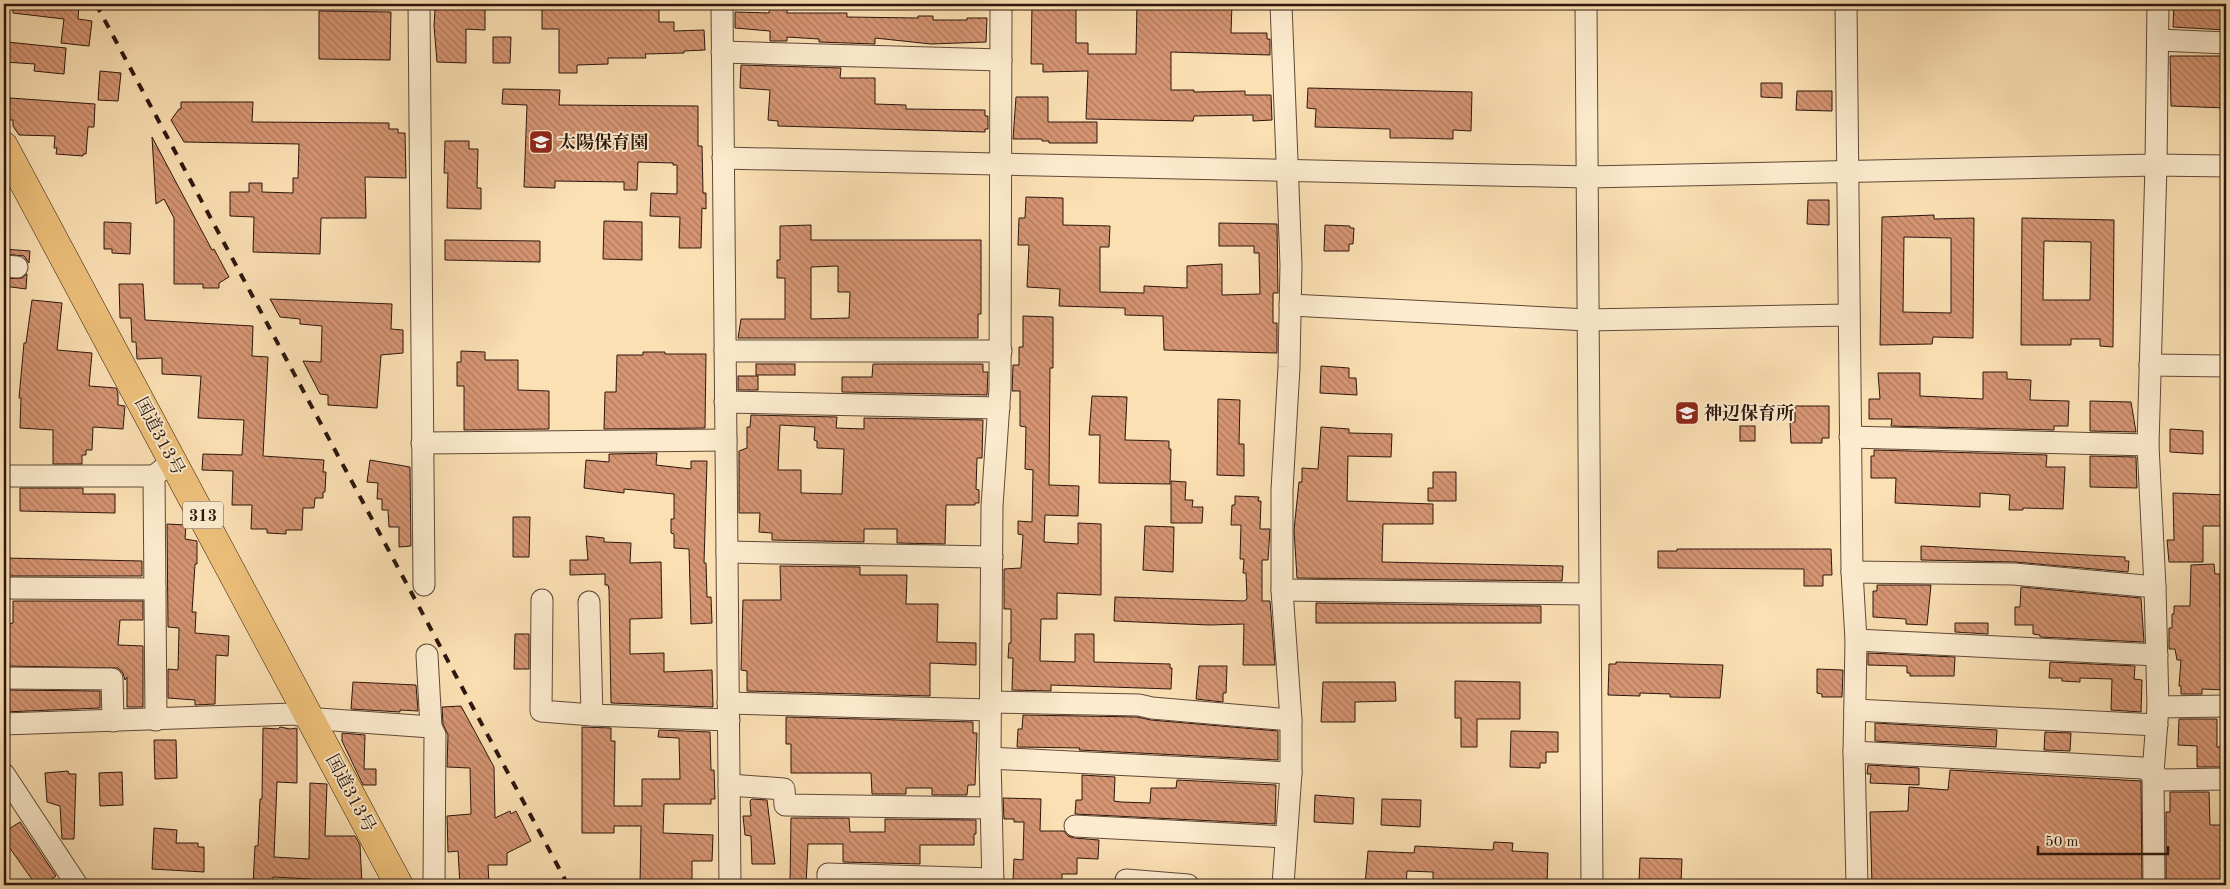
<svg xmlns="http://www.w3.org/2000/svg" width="2230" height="889" viewBox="0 0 2230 889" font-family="'Old Standard TT','Noto Serif JP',serif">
  <defs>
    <pattern id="building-back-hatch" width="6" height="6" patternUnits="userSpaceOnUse" patternTransform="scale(1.25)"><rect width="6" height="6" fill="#d69573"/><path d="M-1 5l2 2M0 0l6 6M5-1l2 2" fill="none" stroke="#ae795d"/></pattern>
  </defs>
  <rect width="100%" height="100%" fill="#fbe0b3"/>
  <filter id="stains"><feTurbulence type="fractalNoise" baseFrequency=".004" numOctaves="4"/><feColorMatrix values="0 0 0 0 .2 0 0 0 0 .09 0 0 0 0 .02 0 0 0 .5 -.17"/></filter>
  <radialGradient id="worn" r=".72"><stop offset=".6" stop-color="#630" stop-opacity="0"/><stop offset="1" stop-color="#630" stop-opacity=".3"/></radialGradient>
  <g fill="url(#building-back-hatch)" stroke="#2c160e" fill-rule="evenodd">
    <path d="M13,4H79L78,19L92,21L89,46L61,43L64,19L13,13Z"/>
    <path d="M437,4L485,6V30L466,29V63L437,62L434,26L435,10H437Z"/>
    <path d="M542,4H659V22H674V31L704,30L705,50L684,51V53L645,54L646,58H608V64L577,65V73H559V29H542Z"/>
    <path d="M770,4H787V13H847V17L918,18V16H933V20H967V18H987L986,42L931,44L875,38V44L819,42V39L787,37V41H770V31L735,28V12L769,13Z"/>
    <path d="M1032,4H1076V43H1088V54H1136L1137,4H1232L1231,33H1267V39H1270V55L1171,52V90H1194V92L1245,91V95H1271L1272,120L1253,121V115L1194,116L1193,121L1086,119L1088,71L1043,72V64H1031Z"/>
    <path d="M2174,4H2226V30L2173,27Z"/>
    <path d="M319,11L391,12L390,60L319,59Z"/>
    <path d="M493,37H511L510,63H493Z"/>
    <path d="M7,42L66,48L64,74L34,71L35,64L5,62Z"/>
    <path d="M2170,56H2226V108L2171,106Z"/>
    <path d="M741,65L841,68L840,78H875V104L906,105V109L985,110V116H988V129H985V132L778,126V121L768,120L770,90L740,88Z"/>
    <path d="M100,71L121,73L118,101L98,100Z"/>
    <path d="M1761,83H1782V98L1761,97Z"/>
    <path d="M1308,88L1472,92L1471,131L1453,130V139L1410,138H1390V129L1315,127L1316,109L1307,108Z"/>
    <path d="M503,89L560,90L559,105L698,106V146H702L703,193H706V209L702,208L701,248H679L680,217L650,216L651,193L677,194V165H673V163L638,162L637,190H624V182L555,181V188L524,187L527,105L502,104Z"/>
    <path d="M1797,91H1832V111L1796,110Z"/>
    <path d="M1016,97H1048V122H1097V143H1049V141H1042V139H1013Z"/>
    <path d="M10,98L95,104L94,127H88L86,154H83V156L56,154L57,148H54L55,136L19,135L13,126V120H9Z"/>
    <path d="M181,102H253L252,122L389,123V129H398V133H405L406,178L365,177L366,218H321L320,254L253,252L254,217L230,216V192H249V183H262V192L293,193V178H298L299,144L184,142L171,120L179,109H181Z"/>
    <path d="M152,137L212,250L214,249L229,277L219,283V288H203V284H174V218L164,199L156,204Z"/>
    <path d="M445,141H469V149H478L477,188H481V209L447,208L448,173H444Z"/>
    <path d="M1026,197L1063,198V225L1110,226L1109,247H1100V292L1144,293V286L1187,288V266L1222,264V295L1260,294L1259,253H1254V246H1219V223L1277,224L1278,293H1273V323H1277V353L1164,350L1163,316L1125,315V308L1059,306L1060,289L1027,287L1029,245H1018L1019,218H1025Z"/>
    <path d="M1808,200H1829V225L1807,224Z"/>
    <path d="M1934,215V219L1974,218L1973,338L1933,337L1932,344L1880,345L1882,217ZM1904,237L1951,238V313L1903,312Z"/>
    <path d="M2022,218L2114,220L2113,347L2100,346V339H2071V345H2021ZM2044,241L2091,242L2090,300H2043Z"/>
    <path d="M604,221L642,222V260L603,259Z"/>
    <path d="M104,222L131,223L130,254L112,253V249H104Z"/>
    <path d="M811,225V240H981V314H978V338H738L741,319H785V278H777V260H780V226ZM838,266V292H850L849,318L811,319V267Z"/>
    <path d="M1325,225L1350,226V228H1354L1353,244H1349V251H1324Z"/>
    <path d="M445,240L540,241V262L445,260Z"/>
    <path d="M4,249L30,251L29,263L24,256L4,254Z"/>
    <path d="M27,274L26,289L4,286V279L22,278Z"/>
    <path d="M119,284H143L145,320L253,326L252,356L268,357L263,456L324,460L323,472H326L325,492H323V498H315L314,508H303L302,530H286V534L267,533V529H251L252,505H232L233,471L202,470L203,454L242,455L244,420L198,418L201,376L162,374V358L137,359L136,342H132L131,318H120Z"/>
    <path d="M270,299L392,304L391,329L403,330V353L381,355L377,408L328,405V395L320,394L303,361L321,362L322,326L300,324V319L280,317Z"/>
    <path d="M32,300L62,303L57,350L92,353L89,386L116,388L118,393V405L125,406L123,429L93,427L92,450H86V455H82V464H53V430L20,428L21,398H19L24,343H26Z"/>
    <path d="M1023,316L1053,317V368H1050L1049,485L1079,486L1078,516L1045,515L1044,542L1078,544V523L1101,524V595L1057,593V619H1041L1040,661L1075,662V634H1094V662L1170,664V668H1172L1171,689L1051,685V691L1012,690L1013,658H1008L1009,643H1011V609H1004V569L1021,568L1023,535L1018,534V521L1032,522L1033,470L1025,469L1026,427L1020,426V391H1012L1013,365H1019V347H1023Z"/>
    <path d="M461,351L485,352V360H518V390L549,391V429L464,430V386H457V362H461Z"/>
    <path d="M643,352H665V354H706L705,428L604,429L605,392H616L617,355H643Z"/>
    <rect x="756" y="364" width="39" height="11"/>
    <path d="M873,364H983V372H988L987,395L842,392V377H872Z"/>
    <path d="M1321,366L1349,368V378H1356L1357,395L1320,393Z"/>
    <path d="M1983,372H2007V379L2031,380L2030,400L2069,401L2068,426H2054V430L1891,426L1892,419H1869V399H1880L1878,373H1920V396L1983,399Z"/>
    <rect x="738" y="376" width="20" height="14"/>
    <path d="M1092,396L1127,397L1125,440L1169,441V449H1171L1170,484L1099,483L1100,435H1089Z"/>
    <path d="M1218,399L1240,400L1239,444H1244V476L1217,475Z"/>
    <path d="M2090,401L2131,402L2136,432L2090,431Z"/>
    <path d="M1795,406H1829V438H1822V443H1791L1790,422H1795Z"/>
    <path d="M751,415L837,417L836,428L864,429V418L983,420L982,458H977L976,489L979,490V503H975V505H946L945,544L897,543V529H864V542L772,540V533L759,532L760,513H739V451L747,448V427H750ZM780,425L815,427L814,440L817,441V448L844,449L842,494L801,493V470H778Z"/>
    <rect x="1740" y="426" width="15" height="15"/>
    <path d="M1321,427L1349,429V433L1392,434L1391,457L1348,456L1347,501L1433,504V524H1383L1382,562L1563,566L1562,581L1297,578L1294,530L1299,482H1302V468L1318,469Z"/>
    <path d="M2170,429L2203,431V454L2170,452Z"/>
    <path d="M1874,450L2047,455L2046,467H2065L2063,509L2023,508V510H2009L2010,495L1980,493V507L1895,503L1896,478H1871V456H1874Z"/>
    <path d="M657,453L656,465L691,469V461H707L704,563H706L707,597H711L712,623L691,624L689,549L674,548V534L671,533V519H674V494L624,489V493L584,488L586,460L609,462V454Z"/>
    <path d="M2090,456L2136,457L2137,488L2090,487Z"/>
    <path d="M370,460L410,467L411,546L399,547V527H389L388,510H382V499H377L378,483L367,482Z"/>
    <path d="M1433,472H1456V501H1428V488H1433Z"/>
    <path d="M1171,481L1186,482L1185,500H1193L1192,507H1203L1202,523H1171Z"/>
    <path d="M20,488H83V494H115V513L20,511Z"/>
    <path d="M2173,493L2226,495V526H2203V562H2169L2167,540H2174Z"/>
    <path d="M1235,496L1259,497L1258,501H1261L1260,529H1270L1268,560H1262V601H1270L1275,665H1243L1244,624L1210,625L1114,621L1115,597L1244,601L1247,599L1246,573H1243L1244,559H1240L1241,525H1231L1232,505H1235Z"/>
    <path d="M513,517H530L529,557H513Z"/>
    <path d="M167,524L186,525L185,539L197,541V564H195L192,612H196L195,633L229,636L228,656L216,655L215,704L195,705V700L168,698V669L178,670L179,628L168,627Z"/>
    <path d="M1145,526L1174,527L1173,572L1143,570Z"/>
    <path d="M586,536L604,538V542L631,543L630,563L661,562L662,618L630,619V654L664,653V672L712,670L713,707L611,703L609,590L608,585H605V574L570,575V560H588Z"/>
    <path d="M1921,546L2125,557V561H2129L2128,572L2015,562L1921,560Z"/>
    <path d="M1677,549H1831L1832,575H1823V586H1804V569L1658,568V551H1677Z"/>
    <path d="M4,558L142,561V576H4Z"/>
    <path d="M2214,564L2215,574H2220V607H2226V690L2202,689V694H2181V686H2179L2181,660H2177L2175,649H2169V628H2172V614H2174V606H2190L2191,565Z"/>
    <path d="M780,566L860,567V575H907L906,604H938L937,642L976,643V665L930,663V696L747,691V671L741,670L743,600H781Z"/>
    <path d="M1877,585H1931L1927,625L1906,624V619L1873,617V591H1877Z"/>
    <path d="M2021,587L2141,598L2144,642L2040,637V635L2033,634V625H2015V607H2020Z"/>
    <path d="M13,601H143V620H120L118,645L143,646V707H127V677L125,680L123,673L118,668L4,666V631H8V624L13,623Z"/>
    <path d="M1316,603L1541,606V623H1316Z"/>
    <path d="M1955,623H1988V634L1955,632Z"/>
    <path d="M515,634H529V669H514Z"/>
    <path d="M1868,653L1955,657L1954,676H1910V673H1907V666L1868,665Z"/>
    <path d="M1616,662L1723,665L1720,698L1670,697V694L1640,693V696L1608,695L1609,664H1616Z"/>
    <path d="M2050,662L2135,666L2134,679L2142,680L2141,712L2111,710L2112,679L2080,678V682L2062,681V678H2049Z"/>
    <path d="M1199,666H1227L1226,693H1223V702L1196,699Z"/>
    <path d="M1817,669L1843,670L1842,697H1822V694L1817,693Z"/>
    <path d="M1455,681L1520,682V719H1477V747H1461V718H1455Z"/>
    <path d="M353,682L416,685L418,711L400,710V712L351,709Z"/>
    <path d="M1323,682H1395L1396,701L1355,702V722H1321Z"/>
    <path d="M4,690L100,691V708L4,712Z"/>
    <path d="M461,706L494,767L495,818L510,811L511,814L516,811L531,841L507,853V865H488L489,885H460L458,851L448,852L447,816L471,814L470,768L447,767L448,735L443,724L442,707Z"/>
    <path d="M1023,715L1137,717L1151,720L1278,731V760L1079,750L1080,748L1017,747L1018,729H1022Z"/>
    <path d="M786,717L973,722V733H977L975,785H968L967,795H932V788H906V794H872L871,773H791V744H786Z"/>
    <path d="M2179,719H2217V747H2224V767H2197V746L2178,745Z"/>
    <path d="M1875,723L1997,730L1996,747L1875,741Z"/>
    <path d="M280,727L290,729L297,728V783L277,782L274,857L309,859L310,783L327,784L325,836H355L360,845L362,885H311V879L273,877L272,885H253L255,846H258L260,799H262L263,728L278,729Z"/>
    <path d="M582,727L611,728V741H615L614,806H642V779H680L679,738L658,737L659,730L710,732L711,770H714L715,799H711V804H664L663,833L713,835L712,861H692V885H640L641,826H614V833H582Z"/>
    <path d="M1511,731L1558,732V752H1546V763H1540V768L1510,767Z"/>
    <path d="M2045,732L2071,733L2070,751L2044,750Z"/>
    <path d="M342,733L365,735L364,769H376V785H363L342,741Z"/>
    <path d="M154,740H176L177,778L155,779Z"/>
    <path d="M1868,765L1919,768V785L1870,783L1871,774H1867Z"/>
    <path d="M1950,770L2141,781L2142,885H1872L1870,812L1908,811L1909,787L1948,790Z"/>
    <path d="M68,771L69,774H76L74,839H62L60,806L47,802L45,773Z"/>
    <path d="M122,772L123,805L100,806L99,773Z"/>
    <path d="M1082,775L1115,777L1114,801L1121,802L1150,803L1151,788H1176L1177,780L1276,785L1275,824L1075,814L1076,800H1082Z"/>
    <path d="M2170,792H2209L2210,825H2226V885H2166V812H2170Z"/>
    <path d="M1315,795L1354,798L1353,824L1314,822Z"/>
    <path d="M1003,798L1041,799L1040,831H1064L1068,836L1074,838L1099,840L1098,859L1077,858V874H1062V882L1013,880L1014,859L1023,860L1024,822H1014V819H1004Z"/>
    <path d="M752,799L767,800L775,864H752L751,836L745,835L743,816H751L750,801Z"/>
    <path d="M1382,799L1421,800L1420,827L1381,825Z"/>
    <path d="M791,818H849L850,832H885V819L976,820V834H974V845H920V864L843,862V844H808L806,885H790Z"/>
    <path d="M20,822L56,876L43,885H36L4,840V832Z"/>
    <path d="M154,828L177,830L176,843H198V847H204V872L152,869Z"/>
    <path d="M1494,842L1513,843L1512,851L1548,853L1547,885H1442L1433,884V872L1407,871L1406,885H1365L1368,851L1414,853L1415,846L1493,850Z"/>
    <path d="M1640,858L1682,859L1681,883L1639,882Z"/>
  </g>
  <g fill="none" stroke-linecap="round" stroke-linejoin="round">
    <defs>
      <g id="minor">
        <path d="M419,4L424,585"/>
        <path d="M722,4L730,885"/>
        <path d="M1281,4L1291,265L1289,367L1282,490V590L1291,720V773L1283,885"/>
        <path d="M1586,4L1592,885"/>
        <path d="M1846,4L1852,572L1856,640L1854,752L1857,885"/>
        <path d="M2159,40L2226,43"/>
        <path d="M722,52L1001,60"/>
        <path d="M723,158L1587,177L2156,165L2226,166"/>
        <path d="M4,266L17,267"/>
        <path d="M1290,305L1588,320L1849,315"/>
        <path d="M725,351H1001"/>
        <path d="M2150,365L2226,366"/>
        <path d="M725,402L999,408"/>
        <path d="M1850,437L2148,445"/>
        <path d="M422,443L726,440"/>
        <path d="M4,476H154"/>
        <path d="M727,552L992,557"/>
        <path d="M1852,572L2014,574L2155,587"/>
        <path d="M4,588L155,589"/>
        <path d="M1282,590L1589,594"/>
        <path d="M542,600L541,711L592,715"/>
        <path d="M589,602L592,715L729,720"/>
        <path d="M1856,640L2157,655"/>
        <path d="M427,655L431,727"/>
        <path d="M4,678L112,679L113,721"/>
        <path d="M990,702L1139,705L1152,708L1291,720"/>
        <path d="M728,703L990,710"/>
        <path d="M2158,707L2226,706"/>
        <path d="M1855,710L2157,725"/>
        <path d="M156,720L154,476L173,461"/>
        <path d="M4,724L294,714L319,719L431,727L435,735L434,885"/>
        <path d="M1854,752L2142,768L2153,773L2162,780L2226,779"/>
        <path d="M990,758L1291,773"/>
        <path d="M4,774L77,885"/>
        <path d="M729,785L784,789L785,805L990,808"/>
        <path d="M1075,826L1286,837"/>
        <path d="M1126,880L1188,885"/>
        <path d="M828,885V874L993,879"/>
        <path d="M993,885L990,758L992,506L1000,388L1001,4"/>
        <path d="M2154,885L2153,773L2158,707L2155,587L2148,445L2156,165L2158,4"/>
      </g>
      <path id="highway" d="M4,146L399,885"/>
    </defs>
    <use href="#minor" stroke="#604837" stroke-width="23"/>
    <use href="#highway" stroke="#2c160e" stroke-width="29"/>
    <use href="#minor" stroke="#fcebce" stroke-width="21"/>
    <use href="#highway" stroke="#eec07a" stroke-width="28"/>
    <path stroke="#2c160e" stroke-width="4" stroke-dasharray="9 9" stroke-linecap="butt" d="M96,4L568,885"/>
  </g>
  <defs>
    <symbol id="school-square" viewBox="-11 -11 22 22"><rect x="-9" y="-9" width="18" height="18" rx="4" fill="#8f2418" stroke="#fcebce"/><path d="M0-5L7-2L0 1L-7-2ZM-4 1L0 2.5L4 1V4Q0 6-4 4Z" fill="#fff"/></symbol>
  </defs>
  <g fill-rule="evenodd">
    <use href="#school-square" x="527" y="128" width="28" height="28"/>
    <use href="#school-square" x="1673" y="399" width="28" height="28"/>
  </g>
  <g text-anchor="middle" stroke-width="4" stroke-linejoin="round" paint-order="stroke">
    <rect fill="#fcebce" stroke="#6a5648" stroke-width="1" x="183" y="501.5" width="40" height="27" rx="4"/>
    <g font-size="16" font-weight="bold" fill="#2c160e">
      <text x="203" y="521">313</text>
    </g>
    <g font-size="18" font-weight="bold" fill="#2c160e" stroke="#fcebce" text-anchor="start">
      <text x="558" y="148">太陽保育園</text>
      <text x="1704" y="419">神辺保育所</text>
    </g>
    <g font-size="18" fill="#2c160e" stroke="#fcebce">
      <text transform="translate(160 436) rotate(62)" y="6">国道313号</text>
      <text transform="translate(351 793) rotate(62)" y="6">国道313号</text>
    </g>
  </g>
  <rect width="2230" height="889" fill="none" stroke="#fbe0b3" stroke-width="20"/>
  <rect x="5" y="5" width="2220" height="879" fill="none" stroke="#2c160e" stroke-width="2.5"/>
  <rect x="10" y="10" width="2210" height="869" fill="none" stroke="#2c160e"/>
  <path d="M2038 846v8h130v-8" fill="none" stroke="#2c160e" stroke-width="2.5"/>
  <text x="2045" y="846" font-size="15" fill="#2c160e" stroke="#fcebce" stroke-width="4" paint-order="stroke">50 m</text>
  <rect width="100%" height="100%" filter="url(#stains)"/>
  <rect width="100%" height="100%" fill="url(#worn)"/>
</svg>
